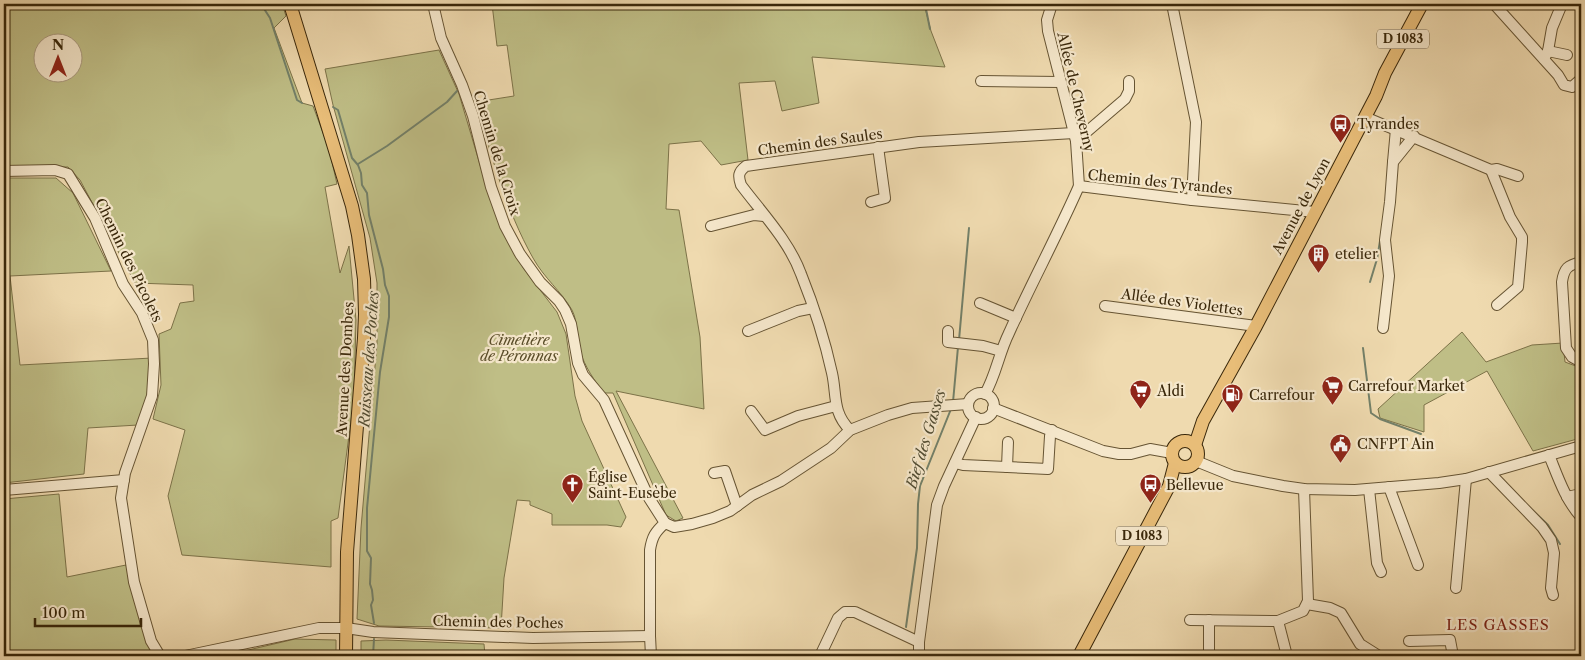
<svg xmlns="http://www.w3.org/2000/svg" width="1585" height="660" viewBox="0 0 1585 660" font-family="'Libre Caslon Text',serif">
  <rect width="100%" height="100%" fill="#efdaaf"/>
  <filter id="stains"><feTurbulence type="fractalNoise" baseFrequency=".004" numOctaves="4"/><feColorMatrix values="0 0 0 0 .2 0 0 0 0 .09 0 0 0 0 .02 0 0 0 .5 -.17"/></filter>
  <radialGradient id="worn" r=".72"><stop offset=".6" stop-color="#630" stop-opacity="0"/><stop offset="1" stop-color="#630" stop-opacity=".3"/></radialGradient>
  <g fill="#bfbe86" stroke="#7c7248" fill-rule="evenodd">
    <path d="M4,4H282L286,16L274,28L302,103L313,106L329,149L337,184L325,187L340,273L349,246L356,320L354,398L338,518L331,521V567L182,555L168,496L185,430L153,419L161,385L159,334L171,329L180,303L194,301L193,285L135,283L80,180L68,167L4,168ZM42,42H72V72H42Z"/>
    <path d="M492,4H924L931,31L945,67L812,57L819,103L782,111L775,81L739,83L748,160L721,165L701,141L669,144L666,209L679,210L700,337L704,409L616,391L683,518L676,521L666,515L613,393H604C594,380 585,367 580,351C577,338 578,322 572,310C561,291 544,278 533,258C506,210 491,155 476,102L514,96L507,45L497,46Z"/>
    <path d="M439,50L459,94L489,195L510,245L524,269L557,312L566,334L575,396L582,421L626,517L621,527L607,525H552V514L530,505V501L517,500L504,578L501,628L379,626L357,619L361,528L377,343V283L370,238L333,105L325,69Z"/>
    <path d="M4,178H56L73,193L111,271L10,276L20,365L152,358L148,396L138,425L88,428L84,474L4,483Z"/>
    <path d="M1462,332L1486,362L1532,345L1563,343L1565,362L1581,368V438L1533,451L1487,371L1424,405V432L1380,418L1378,409Z"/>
    <path d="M59,494L67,577L126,565L147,640L154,656H4V499Z"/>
    <path d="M295,639L336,640V656H223Z"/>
    <path d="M386,640L484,644L485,656H361V641Z"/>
  </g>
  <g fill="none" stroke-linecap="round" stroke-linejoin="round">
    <g stroke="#738069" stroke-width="2">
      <path d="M261,4L270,18L297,100L302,103"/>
      <path d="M925,4L930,29"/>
      <path d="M333,107L338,110L352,158L358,165L361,173L362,185L367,193L369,215L383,269L385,285L389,296V317L380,372L367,508V551L371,558L370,584L372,590L373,600L371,605L374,623"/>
      <path d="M358,164L387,146L447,102L457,91"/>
      <path d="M1370,282L1377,259L1380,241"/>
      <path d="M959,340L969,228"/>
      <path d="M1363,348L1371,413L1380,419L1421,434"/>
      <path d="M953,402L958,347"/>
      <path d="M1528,506L1548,525L1560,544"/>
      <path d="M906,627L917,548L918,504L920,486L951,409"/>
      <path d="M373,656L374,639"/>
    </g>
    <defs>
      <g id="minor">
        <path d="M433,4L441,38L462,85L473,116L491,187L505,226L520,254L540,282L559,301L565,310L571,324L578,363L583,375L604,400L649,498L665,523C655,532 652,537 650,550V636L651,656"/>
        <path d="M1052,4L1047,20L1048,31L1076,141L1079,186"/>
        <path d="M1172,4L1196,122L1192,200"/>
        <path d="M1494,4L1558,75L1564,85L1572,87L1581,79"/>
        <path d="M1548,51L1567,55"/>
        <path d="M1544,59L1548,51L1552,28L1562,4"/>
        <path d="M981,81L1060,82"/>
        <path d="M1365,117L1491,170L1497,169L1518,176"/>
        <path d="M1076,141L1125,99L1129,91V81"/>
        <path d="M1393,162L1396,129"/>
        <path d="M1491,170L1510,217L1522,237V242L1518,287L1497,305"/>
        <path d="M4,171L55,170L68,174L95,218L123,284L142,313L153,340L154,364L152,396L125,473L121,498L134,582L151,641L160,656"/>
        <path d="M871,202L885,198L878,147"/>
        <path d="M711,226L754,215L764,216"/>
        <path d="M1581,262C1568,265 1564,268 1562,282L1566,348L1572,357L1581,362"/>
        <path d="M980,303L1016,318"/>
        <path d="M1105,306L1256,326"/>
        <path d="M1383,328L1389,276L1385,240L1390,202L1393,162L1414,136"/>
        <path d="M748,331L798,311L813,308"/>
        <path d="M948,331V342L983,346L1001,351"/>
        <circle cx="981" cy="406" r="13"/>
        <path d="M985,394C996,375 999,353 1009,333C1031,284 1057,236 1079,186L1192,200L1315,212"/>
        <path d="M993,408L1103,451L1119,454H1131L1150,449L1172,453"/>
        <path d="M751,411L765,430L798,416L836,406"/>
        <path d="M850,430C832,412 837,395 832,373C825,341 813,304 801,274C789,241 762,213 741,185C738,176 738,172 746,166L919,142L1074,133"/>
        <path d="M1549,455C1558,477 1565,499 1581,517"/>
        <path d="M1196,461L1233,476L1283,486L1304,489L1355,490L1439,483L1466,479L1581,446"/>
        <path d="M955,463L963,465L1048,469L1050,436L1052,430"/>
        <path d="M1007,467L1008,442"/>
        <path d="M1489,472L1542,527L1551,540L1554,553L1551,588L1553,595"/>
        <path d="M714,473L725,471L737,506"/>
        <path d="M1389,487L1418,565"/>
        <path d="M1369,489L1377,563L1381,572"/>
        <path d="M4,490L124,480"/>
        <path d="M1567,497L1581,494"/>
        <path d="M665,523L674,527L692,524L713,518L730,511L752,495L781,481L831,448L850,430L888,415L912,408L968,404"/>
        <path d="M1456,588L1466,479"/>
        <path d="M1307,604L1330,608L1341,613L1360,644L1379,656"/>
        <path d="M1190,620L1278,621"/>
        <path d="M1409,641L1450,640L1453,656"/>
        <path d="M185,656L319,628H346L373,632L533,638L650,636"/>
        <path d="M820,656L838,618L845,612H855L919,642"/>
        <path d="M919,656V642L937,505L944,486L976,417"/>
        <path d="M1209,656V620"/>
        <path d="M1287,656L1278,621L1303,611L1308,601L1304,489"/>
      </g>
      <g id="major">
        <path d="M290,4L352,206L358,235L364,279L365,314L364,338L347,552L346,656"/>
        <circle cx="1185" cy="454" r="13"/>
        <path d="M1195,445L1203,421L1256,326L1376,96L1385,73L1422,4"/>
        <path d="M1079,656L1169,486L1175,463"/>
      </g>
    </defs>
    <use href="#minor" stroke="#665433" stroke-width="12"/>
    <use href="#major" stroke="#39270a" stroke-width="14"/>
    <use href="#minor" stroke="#f5e7cb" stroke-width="10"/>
    <use href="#major" stroke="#e8bd78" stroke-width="12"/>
  </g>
  <defs>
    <symbol id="bus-pin" viewBox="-11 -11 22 30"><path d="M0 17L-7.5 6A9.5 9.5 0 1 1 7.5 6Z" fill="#8f2418" stroke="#f5e7cb"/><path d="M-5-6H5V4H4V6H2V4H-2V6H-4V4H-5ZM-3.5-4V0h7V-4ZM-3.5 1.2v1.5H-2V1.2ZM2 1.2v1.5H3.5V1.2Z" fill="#fff"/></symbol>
    <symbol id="building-pin" viewBox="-11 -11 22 30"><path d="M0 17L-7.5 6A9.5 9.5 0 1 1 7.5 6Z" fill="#8f2418" stroke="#f5e7cb"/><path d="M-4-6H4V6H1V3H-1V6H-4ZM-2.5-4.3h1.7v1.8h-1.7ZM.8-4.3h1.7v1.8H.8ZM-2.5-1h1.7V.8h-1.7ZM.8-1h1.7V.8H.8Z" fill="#fff"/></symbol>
    <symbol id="supermarket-pin" viewBox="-11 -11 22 30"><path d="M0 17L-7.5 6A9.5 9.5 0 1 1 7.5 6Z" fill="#8f2418" stroke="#f5e7cb"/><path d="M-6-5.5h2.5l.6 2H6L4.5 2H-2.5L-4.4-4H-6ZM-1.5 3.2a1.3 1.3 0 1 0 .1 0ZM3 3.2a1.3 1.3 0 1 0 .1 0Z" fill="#fff"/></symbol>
    <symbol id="fuel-pin" viewBox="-11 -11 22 30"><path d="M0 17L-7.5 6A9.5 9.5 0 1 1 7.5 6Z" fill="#8f2418" stroke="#f5e7cb"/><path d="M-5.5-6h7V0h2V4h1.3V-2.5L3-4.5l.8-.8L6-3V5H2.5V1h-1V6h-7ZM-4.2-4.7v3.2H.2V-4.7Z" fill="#fff"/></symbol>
    <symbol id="civic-pin" viewBox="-11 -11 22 30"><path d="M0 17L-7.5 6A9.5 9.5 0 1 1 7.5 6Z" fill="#8f2418" stroke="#f5e7cb"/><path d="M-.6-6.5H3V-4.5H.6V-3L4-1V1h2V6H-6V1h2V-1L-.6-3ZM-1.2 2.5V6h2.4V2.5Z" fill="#fff"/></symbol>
    <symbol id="church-pin" viewBox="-11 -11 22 30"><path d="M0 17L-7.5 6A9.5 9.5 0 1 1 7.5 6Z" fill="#8f2418" stroke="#f5e7cb"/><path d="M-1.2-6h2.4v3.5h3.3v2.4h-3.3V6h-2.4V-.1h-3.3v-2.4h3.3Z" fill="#fff"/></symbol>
  </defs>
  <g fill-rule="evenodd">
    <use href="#bus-pin" x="1328" y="112" width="25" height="34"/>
    <use href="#building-pin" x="1306" y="242" width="25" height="34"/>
    <use href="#supermarket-pin" x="1320" y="374" width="25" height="34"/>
    <use href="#supermarket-pin" x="1128" y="378" width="25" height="34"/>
    <use href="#fuel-pin" x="1220" y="382" width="25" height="34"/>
    <use href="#civic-pin" x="1328" y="432" width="25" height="34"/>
    <use href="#church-pin" x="560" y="472" width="25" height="34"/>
    <use href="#bus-pin" x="1138" y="472" width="25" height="34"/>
  </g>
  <g text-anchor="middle" stroke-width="4.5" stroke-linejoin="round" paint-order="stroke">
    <g fill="#f5e7cb" stroke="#716144" stroke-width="1">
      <rect x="1377" y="29.5" width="52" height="19" rx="4"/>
      <rect x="1116" y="526.5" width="52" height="19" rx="4"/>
    </g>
    <g font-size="12" font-weight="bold" fill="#39270a">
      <text x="1403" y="43">D 1083</text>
      <text x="1142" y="540">D 1083</text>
    </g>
    <g font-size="14" fill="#39270a" stroke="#f5e7cb">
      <text transform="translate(1076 92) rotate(77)" y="5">Allée de Cheverny</text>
      <text transform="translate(820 142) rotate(-8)" y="5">Chemin des Saules</text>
      <text transform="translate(497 153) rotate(73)" y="5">Chemin de la Croix</text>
      <text transform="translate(1160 182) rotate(6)" y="5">Chemin des Tyrandes</text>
      <text transform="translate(1301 206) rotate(-62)" y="5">Avenue de Lyon</text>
      <text transform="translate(129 260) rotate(64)" y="5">Chemin des Picolets</text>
      <text transform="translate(1182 302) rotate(8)" y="5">Allée des Violettes</text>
      <text transform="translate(345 369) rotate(-87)" y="5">Avenue des Dombes</text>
      <text transform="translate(498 622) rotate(1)" y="5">Chemin des Poches</text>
    </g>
    <g font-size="14" fill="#39270a" stroke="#f5e7cb" text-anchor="start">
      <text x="1357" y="129">Tyrandes</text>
      <text x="1335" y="259">etelier</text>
      <text x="1348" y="391">Carrefour Market</text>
      <text x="1157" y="396">Aldi</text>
      <text x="1249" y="400">Carrefour</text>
      <text x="1357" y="449">CNFPT Ain</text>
      <text x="588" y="482">Église<tspan x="588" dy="16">Saint-Eusèbe</tspan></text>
      <text x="1166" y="490">Bellevue</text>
    </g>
    <g font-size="14" font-style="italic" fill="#5a4d29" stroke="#f5e7cb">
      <text x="519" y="345">Cimetière<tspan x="519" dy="16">de Péronnas</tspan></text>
    </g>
    <g font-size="15" font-style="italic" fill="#514c32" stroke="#f5e7cb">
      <text transform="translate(369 359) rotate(-86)" y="5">Ruisseau des Poches</text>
      <text transform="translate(926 439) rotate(-73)" y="5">Bief des Gasses</text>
    </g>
    <g font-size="15" letter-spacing="1" fill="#7a1f14" stroke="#f5e7cb">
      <text x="1498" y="630">LES GASSES</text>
    </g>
  </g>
  <rect width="1585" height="660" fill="none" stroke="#efdaaf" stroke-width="20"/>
  <rect x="5" y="5" width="1575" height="650" fill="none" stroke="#39270a" stroke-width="2.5"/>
  <rect x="10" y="10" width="1565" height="640" fill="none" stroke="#39270a"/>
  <g transform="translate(58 58)"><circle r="24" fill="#f5e7cb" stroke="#aa9a7e"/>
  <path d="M0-4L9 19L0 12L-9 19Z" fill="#8f2418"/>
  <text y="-8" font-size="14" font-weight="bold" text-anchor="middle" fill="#39270a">N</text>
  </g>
  <path d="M35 618v8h106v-8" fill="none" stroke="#39270a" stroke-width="2.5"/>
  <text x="42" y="618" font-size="15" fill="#39270a" stroke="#f5e7cb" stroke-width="4" paint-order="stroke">100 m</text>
  <rect width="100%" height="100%" filter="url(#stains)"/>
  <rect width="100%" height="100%" fill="url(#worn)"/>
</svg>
